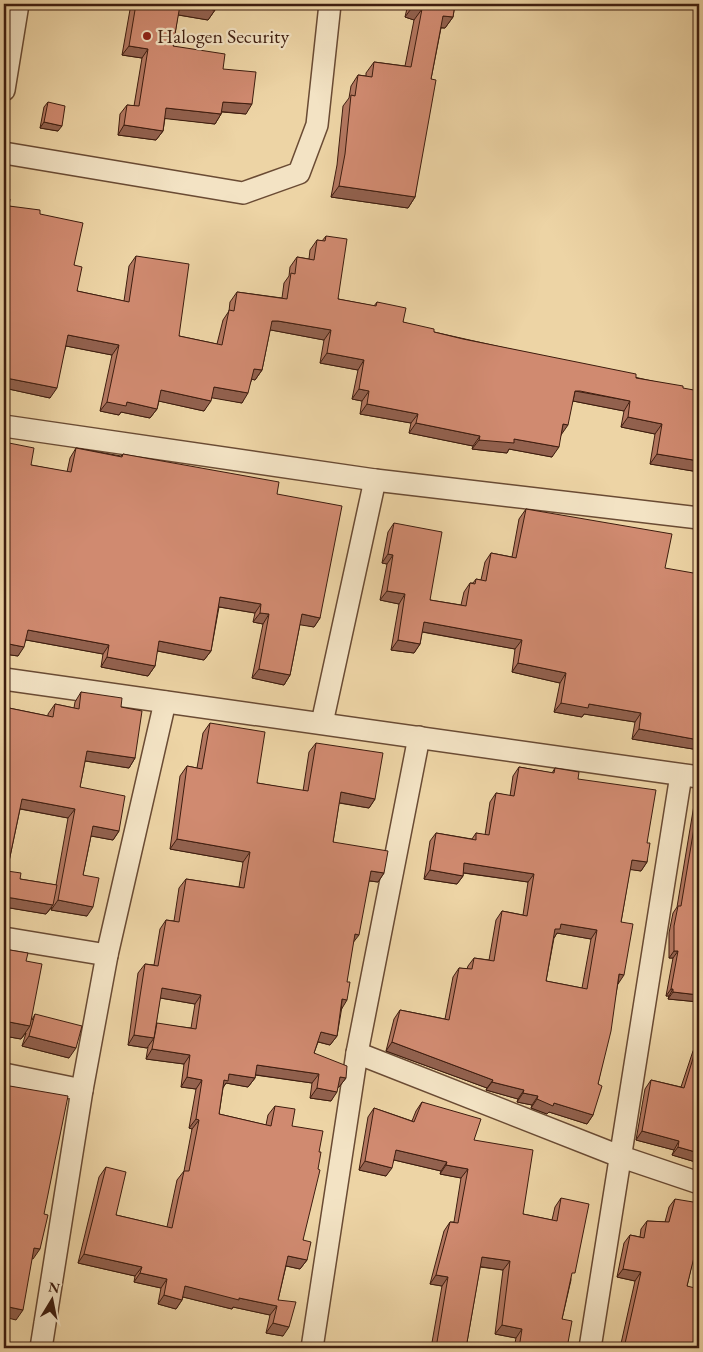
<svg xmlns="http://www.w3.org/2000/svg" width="703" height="1352" viewBox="0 0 703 1352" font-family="'EB Garamond',serif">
  <rect width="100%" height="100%" fill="#edd4a5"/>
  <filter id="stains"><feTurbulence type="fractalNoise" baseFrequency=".004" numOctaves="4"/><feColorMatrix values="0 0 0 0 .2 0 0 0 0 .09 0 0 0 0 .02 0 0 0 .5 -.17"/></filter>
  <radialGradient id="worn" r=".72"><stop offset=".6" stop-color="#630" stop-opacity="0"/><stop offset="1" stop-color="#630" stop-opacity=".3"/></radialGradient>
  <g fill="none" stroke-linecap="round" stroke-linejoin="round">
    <defs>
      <g id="minor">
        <path d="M4,90L18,4"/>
        <path d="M4,153L243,193L299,173L317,125L330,4"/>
        <path d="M4,426L375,480L699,518"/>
        <path d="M4,679L699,777"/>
        <path d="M322,723L375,480"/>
        <path d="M4,938L107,955"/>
        <path d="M357,1053L619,1156L699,1183"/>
        <path d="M4,1074L82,1090"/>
        <path d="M41,1348L82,1090L107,955L165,702"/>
        <path d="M312,1348L357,1053L419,737"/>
        <path d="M590,1348L681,775"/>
      </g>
    </defs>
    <use href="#minor" stroke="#6a4b34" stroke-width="24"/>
    <use href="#minor" stroke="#f3e3c4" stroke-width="21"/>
  </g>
  <g fill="#b37760" stroke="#3e1d0f" fill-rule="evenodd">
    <path d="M131,4H216L215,10L208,20L178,15L173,46L223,69L246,114L222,112L221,114L215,124L165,118L163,131L156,140L118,135L120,114L127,105L134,106L142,58L122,55Z"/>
    <path d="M408,4H455L453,17L445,28H441L431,79L415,197L408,208L331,197L337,165L343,106L349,98L351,86L358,75L366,76V73L374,62L405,66L414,20L405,17Z"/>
    <path d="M48,102L58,131L40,128L44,107Z"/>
    <path d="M9,206L40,214L74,265L77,291L124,301L129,266L136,256L179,336L217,344L223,320L229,311L230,302L237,292L282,298L284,283L289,276L290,267L297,257L309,259L310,250L317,240L322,241L326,236L338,299L374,306L377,302L403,322L434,332L683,388L699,472L650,464L655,434L621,427L624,411L573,401L561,435L552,457L509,449L507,453L472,449L473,446L409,433L411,423L360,414L362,401L352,399L358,370L320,363L324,340L271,330H270L262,370L255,380L252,379L242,403L212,397L204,411L159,401L157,409L150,418L121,412L119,415L100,411L112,355L66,346L50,398L4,388Z"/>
    <path d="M4,442L31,465L67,472L70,458L76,448L121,456L123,454L277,494L320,618L314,627L300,624L290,675L284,685L252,678L263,624L253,622L255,613L219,607L211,651L204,660L157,651L155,666L148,676L101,667L103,654L26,640L18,656L4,654Z"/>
    <path d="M526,509L665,568L699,750L632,739L635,722L584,714L582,717L554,712L560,683L512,672L515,649L422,632L420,644L414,653L391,650L399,604L380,600L387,564L382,563L388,532L394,523L430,600L461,605L464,592L470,583H473L476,579L481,580L485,562L491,553L512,557L519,519Z"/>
    <path d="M81,692L121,707L135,758L129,768L85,761L80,787L119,831L113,840L91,836L83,875L87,916L51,910L52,907L46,914L4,907V707L48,716V714L55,704L74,708L75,702ZM20,809L68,818L56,885L20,879L7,871Z"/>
    <path d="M210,723L257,783L303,791L309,752L316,743L375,799L369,808L339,803L333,842L384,873L378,882L369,881L353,942L337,1036L330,1045L318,1042L314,1053L346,1078L339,1087H338L331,1101L310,1098L312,1083L255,1075V1078L248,1087L226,1083L223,1088L219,1114L266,1125L268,1115L275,1106L292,1126L303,1240L307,1260L300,1269L286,1266L278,1300L283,1336L266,1333L270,1315L233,1307L232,1309L183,1297L182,1300L176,1309L158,1304L161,1288L134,1282L135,1276L78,1263L99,1177L106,1167L116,1215L167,1227L177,1180L184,1171L192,1129L189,1128L196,1089L181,1087L184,1064L146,1059L148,1047L147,1048L128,1045L138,973L145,964L154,965L160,929L166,920L174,921L179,888L186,879L239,887L243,862L170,849L180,776L187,766L197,768L203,733ZM160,998L195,1004L191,1028L156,1024Z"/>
    <path d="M519,767L552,773L555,768L578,779L647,843V862L641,871L630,869L621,922L618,983L598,1084L593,1115L587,1124L549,1112L547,1114L531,1108L532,1105L517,1102L518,1099L486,1090L487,1088L386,1051L394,1019L400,1010L445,1019L453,977L459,968L467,969L468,966L474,958L489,960L496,920L502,911L523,915L528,882L463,873V876L457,884L424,879L430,841L436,833L472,839L476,833L485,835L490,802L496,793L510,796L513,776ZM557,933L591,939L582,988L546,981L554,938Z"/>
    <path d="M699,798V1002L668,999L669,996H666L673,958H669V933L673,913L677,907L694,805Z"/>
    <path d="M4,949L26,961L32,1020L35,1014L69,1058L22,1046L26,1033L21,1039L4,1036Z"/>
    <path d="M698,1042L699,1163L672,1155L674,1150L636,1140L645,1089L651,1080L681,1087L693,1051Z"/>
    <path d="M422,1102L474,1140L523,1214L552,1220L555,1207L561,1198L571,1280L562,1319L567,1348H514L516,1338L495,1334L503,1270L480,1267L466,1348H431L442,1286L430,1284L444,1231L450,1222H454L461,1178L440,1174L441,1171L394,1160L386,1176L359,1170L368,1117L374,1108L412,1121L416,1111Z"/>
    <path d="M675,1199L699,1255H694L687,1286L695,1290L699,1348H620L635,1281L617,1277L624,1243L630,1235L640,1237L641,1229L647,1221L665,1222L669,1207Z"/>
  </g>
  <g fill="#92614e" stroke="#3e1d0f">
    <path d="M180,5L215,10L208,20L173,14Z"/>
    <path d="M413,6L422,9L414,20L405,17Z"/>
    <path d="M443,16L453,17L445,28L436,27Z"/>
    <path d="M129,46L148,49L142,58L122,55Z"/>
    <path d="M223,102L252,104L246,114L216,111Z"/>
    <path d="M166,108L221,114L215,124L160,118Z"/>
    <path d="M44,122L62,126L58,131L40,128Z"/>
    <path d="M124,125L163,131L156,140L118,135Z"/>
    <path d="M339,186L415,197L408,208L331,197Z"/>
    <path d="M272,321H278L331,330L324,340L271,330L265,331Z"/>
    <path d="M68,335L119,345L112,355L61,345Z"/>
    <path d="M327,353L364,360L358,370L320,363Z"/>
    <path d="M254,369L262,370L255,380L247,378Z"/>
    <path d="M6,378L57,388L50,398L4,388Z"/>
    <path d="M214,387L248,393L242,403L207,397Z"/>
    <path d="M359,389L369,391L362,401L352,399Z"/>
    <path d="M161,390L211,401L204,411L154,400Z"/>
    <path d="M575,391L630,401L624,411L573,401Z"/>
    <path d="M107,402H127L157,409L150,418L121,412L119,415L100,411Z"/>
    <path d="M367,404L418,414L411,423L360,414Z"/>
    <path d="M628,417L662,424L655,434L621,427Z"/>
    <path d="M416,423L480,436L473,446L409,433Z"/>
    <path d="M563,424L568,425L561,435Z"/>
    <path d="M514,439L559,447L552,457L509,449L507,453L472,449L479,440Z"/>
    <path d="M657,454L699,461V472L650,464Z"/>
    <path d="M388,554L393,555L387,564L382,563Z"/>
    <path d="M387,591L405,594L399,604L380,600Z"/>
    <path d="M220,597L261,604L255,613L214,606Z"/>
    <path d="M260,613L269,614L263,624L253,622Z"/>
    <path d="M302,614L320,618L314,627L295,624Z"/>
    <path d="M4,618L9,619L4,626Z"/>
    <path d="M424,622L522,640L515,649L418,631Z"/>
    <path d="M28,630L109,645L103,654L21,639Z"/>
    <path d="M398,640L420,644L414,653L391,650Z"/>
    <path d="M159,641L211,651L204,660L153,650Z"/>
    <path d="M4,643L24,647L18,656L4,654Z"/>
    <path d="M107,657L155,666L148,676L101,667Z"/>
    <path d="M518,663L566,673L560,683L512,672Z"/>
    <path d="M259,669L290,675L284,685L252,678Z"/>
    <path d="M561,703L589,704L641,713L635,722L584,714L582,717L554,712Z"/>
    <path d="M639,729L699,740V750L632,739Z"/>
    <path d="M87,751L135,758L129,768L80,760Z"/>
    <path d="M341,792L375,799L369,808L335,802Z"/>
    <path d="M22,799L75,809L68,818L16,808Z"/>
    <path d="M93,826L119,831L113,840L86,835Z"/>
    <path d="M177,839L250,852L243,862L170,849Z"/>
    <path d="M632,860L647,862L641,871L626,869Z"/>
    <path d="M464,863L534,874L528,882L458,872Z"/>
    <path d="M430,870L463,876L457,884L424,879Z"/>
    <path d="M371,871L384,873L378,882L364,880Z"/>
    <path d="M4,897L12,898L53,905L46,914L4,907Z"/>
    <path d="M58,900L93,907L87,916L51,910Z"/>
    <path d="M561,924L597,930L591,939L557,933L554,938L549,937L555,929Z"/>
    <path d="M355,934L359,935L352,944Z"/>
    <path d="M674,951H678L673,958H669Z"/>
    <path d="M619,974L624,975L618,984Z"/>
    <path d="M162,988L201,995L195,1004L155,997Z"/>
    <path d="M671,989H673L669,996H666Z"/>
    <path d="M673,992L699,995V1002L668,999Z"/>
    <path d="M342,999L347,1000L341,1010Z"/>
    <path d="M4,1021L30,1026L21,1039L4,1036Z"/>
    <path d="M321,1032L337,1036L330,1045L315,1041Z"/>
    <path d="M134,1035L154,1038L147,1048L128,1045Z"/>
    <path d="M29,1036L76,1048L69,1058L22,1046Z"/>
    <path d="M392,1042L493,1080L487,1088L386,1051Z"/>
    <path d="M152,1049L190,1055L184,1064L146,1059Z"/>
    <path d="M257,1065L319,1074L312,1083L250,1074Z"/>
    <path d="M229,1074L255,1078L248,1087L226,1083L221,1090L217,1089Z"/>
    <path d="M187,1077L202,1080L196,1089L181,1087Z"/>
    <path d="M340,1077L346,1078L339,1087L333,1086Z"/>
    <path d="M492,1082L524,1090L518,1099L486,1090Z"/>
    <path d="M317,1088L337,1092L331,1101L310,1098Z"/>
    <path d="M523,1093L538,1096L532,1105L517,1102Z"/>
    <path d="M537,1099L554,1103L593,1115L587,1124L549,1112L547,1114L531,1108Z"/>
    <path d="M196,1119L199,1120L192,1129L189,1128Z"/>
    <path d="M642,1131L679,1141L674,1150L636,1140Z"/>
    <path d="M678,1147L699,1153V1163L672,1155Z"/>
    <path d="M396,1150L447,1162L441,1171L390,1159Z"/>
    <path d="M365,1161L392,1168L386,1176L359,1170Z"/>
    <path d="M446,1165L468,1169L461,1178L440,1174Z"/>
    <path d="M697,1245L699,1246V1255L691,1254Z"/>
    <path d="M34,1248L40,1249L33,1259L27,1257Z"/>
    <path d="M84,1254L142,1267L135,1276L78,1263Z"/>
    <path d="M288,1256L307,1260L300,1269L282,1265Z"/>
    <path d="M482,1257L510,1261L503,1270L476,1266Z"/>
    <path d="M623,1269L641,1272L635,1281L617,1277Z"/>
    <path d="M140,1273L167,1279L161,1288L134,1282Z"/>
    <path d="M436,1275L448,1277L442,1286L430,1284Z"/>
    <path d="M185,1286L239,1298L277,1306L270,1315L233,1307L232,1309L179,1296Z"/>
    <path d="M164,1295L182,1300L176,1309L158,1304Z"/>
    <path d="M4,1306L23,1310L16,1320L4,1317Z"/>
    <path d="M273,1323L289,1327L283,1336L266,1333Z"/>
    <path d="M502,1325L522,1329L516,1338L495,1334Z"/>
  </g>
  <g fill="#d08a70" stroke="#3e1d0f" fill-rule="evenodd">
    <path d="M136,4H216L215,10L180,5L173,46L225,54L223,69L256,72L252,104L223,102L221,114L166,108L163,131L124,125L127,105L139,106L148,49L129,46Z"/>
    <path d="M413,4H455L453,17L443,16L431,79L436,80L415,197L339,186L345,154L351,95L355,96L358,75L372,77L374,62L411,67L422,9L413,6Z"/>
    <path d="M48,102L65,106L62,126L44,122Z"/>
    <path d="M4,198L10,199L9,206L40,210V214L83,223L74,265L82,267L77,291L129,302L136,256L189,264L179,336L222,345L229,310L234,311L237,292L287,299L291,273L295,274L297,257L314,260L317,240L325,241L326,236L347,239L338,299L376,306L377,302L406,308L403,322L434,329V332L463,339L636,374V378L683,386V388L699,391V461L657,454L662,424L628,417L630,401L580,391H575L568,425L563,424L559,447L514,439V443L479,440L480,436L416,423L418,414L367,404L369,391L359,389L364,360L327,353L331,330L278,321H272L262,370L254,369L248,393L214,387L211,401L161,390L157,409L127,402L126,406L107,402L119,345L68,335L57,388L6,378L4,389Z"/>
    <path d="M4,442L34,448L31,465L71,472L76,448L122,457L123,454L279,482L277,494L342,506L320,618L302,614L290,675L259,669L269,614L260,613L261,604L220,597L211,651L159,641L155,666L107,657L109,645L28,630L24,647L4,643L9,619L4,618Z"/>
    <path d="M526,509L672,534L665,568L699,574V740L639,729L641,713L589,704L588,708L561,703L566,673L518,663L522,640L424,622L420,644L398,640L405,594L387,591L393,555L388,554L394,523L442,532L430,600L466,606L470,583L475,584L476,579L486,581L491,553L516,558Z"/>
    <path d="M81,692L122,698L121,707L142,711L135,758L87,751L80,787L125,796L119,831L93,826L83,875L99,878L93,907L58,900L75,809L22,799L7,871L21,873L20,879L57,885L53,905L12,898L4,897V707L53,717L55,704L79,709Z"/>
    <path d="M210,723L265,732L257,783L308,791L316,743L383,753L375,799L341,792L333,842L388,851L384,873L371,871L359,935L355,934L347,982H350L347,1000L342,999L337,1036L321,1032L314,1053L347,1066L346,1078L340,1077L337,1092L317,1088L319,1074L257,1065L255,1078L229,1074L228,1081L224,1080L219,1114L271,1126L275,1106L295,1109L292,1126L323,1131L319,1152H321L318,1169L320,1170L303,1240L311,1242L307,1260L288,1256L278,1300L296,1302L289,1327L273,1323L277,1306L239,1298V1300L185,1286L182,1300L164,1295L167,1279L140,1273L142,1267L84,1254L106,1167L126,1172L116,1215L172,1228L184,1171H189L199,1120L196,1119L202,1080L187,1077L190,1055L152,1049L157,1023L196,1029L201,995L162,988L154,1038L134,1035L145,964L158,966L166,920L179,922L186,879L244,888L250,852L177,839L187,766L202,769Z"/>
    <path d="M519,767L554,773L555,768L579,772L578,779L656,790L647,843H650L647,862L632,860L621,922L633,924L624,975L619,974L611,1031L598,1084L602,1086L593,1115L554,1103L553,1106L537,1099L538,1096L523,1093L524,1090L492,1082L493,1080L392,1042L400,1010L449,1020L459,968L472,969L474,958L494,961L502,911L527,916L534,874L464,863L463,876L430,870L436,833L476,840V833L489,835L496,793L514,796ZM561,924L597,930L587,989L546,981L555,929H560Z"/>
    <path d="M699,798V995L673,992V989H671L678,951H674V926L678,906H681Z"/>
    <path d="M4,949L28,953L26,961L42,964L30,1026L4,1021Z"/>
    <path d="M35,1014L82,1026L76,1048L29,1036Z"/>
    <path d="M698,1042H699V1153L678,1147L679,1141L642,1131L651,1080L684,1088Z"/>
    <path d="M4,1085L68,1096L44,1214L48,1215L40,1249L34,1248L23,1310L4,1306Z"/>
    <path d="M422,1102L481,1119L474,1140L533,1150L523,1214L557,1221L561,1198L589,1204L575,1273H572L562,1319L572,1321L567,1348H519L522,1329L502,1325L510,1261L482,1257L466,1348H436L448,1277L436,1275L450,1222L458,1223L468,1169L446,1165L447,1162L396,1150L392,1168L365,1161L374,1108L414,1122Z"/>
    <path d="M675,1199L699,1203V1246L697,1245L687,1286L695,1288V1290L699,1291V1348H624L641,1272L623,1269L630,1235L644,1238L647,1221L669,1222Z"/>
  </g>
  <circle fill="#8f2418" stroke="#f3e3c4" stroke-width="2" cx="147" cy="36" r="5"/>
  <g text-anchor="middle" stroke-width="4.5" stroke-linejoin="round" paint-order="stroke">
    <g font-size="20" fill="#3e1d0f" stroke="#f3e3c4" text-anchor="start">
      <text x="157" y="43">Halogen Security</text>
    </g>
  </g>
  <rect width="703" height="1352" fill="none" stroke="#edd4a5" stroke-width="20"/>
  <rect x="5" y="5" width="693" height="1342" fill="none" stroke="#3e1d0f" stroke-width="2.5"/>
  <rect x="10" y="10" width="683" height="1332" fill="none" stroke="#3e1d0f"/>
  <g transform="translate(52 1300) rotate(10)" stroke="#f3e3c4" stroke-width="4" paint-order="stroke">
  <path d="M0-4L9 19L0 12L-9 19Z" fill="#3e1d0f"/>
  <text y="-8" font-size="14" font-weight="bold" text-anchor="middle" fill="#3e1d0f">N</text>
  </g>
  <rect width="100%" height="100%" filter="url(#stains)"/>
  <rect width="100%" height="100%" fill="url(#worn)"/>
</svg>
